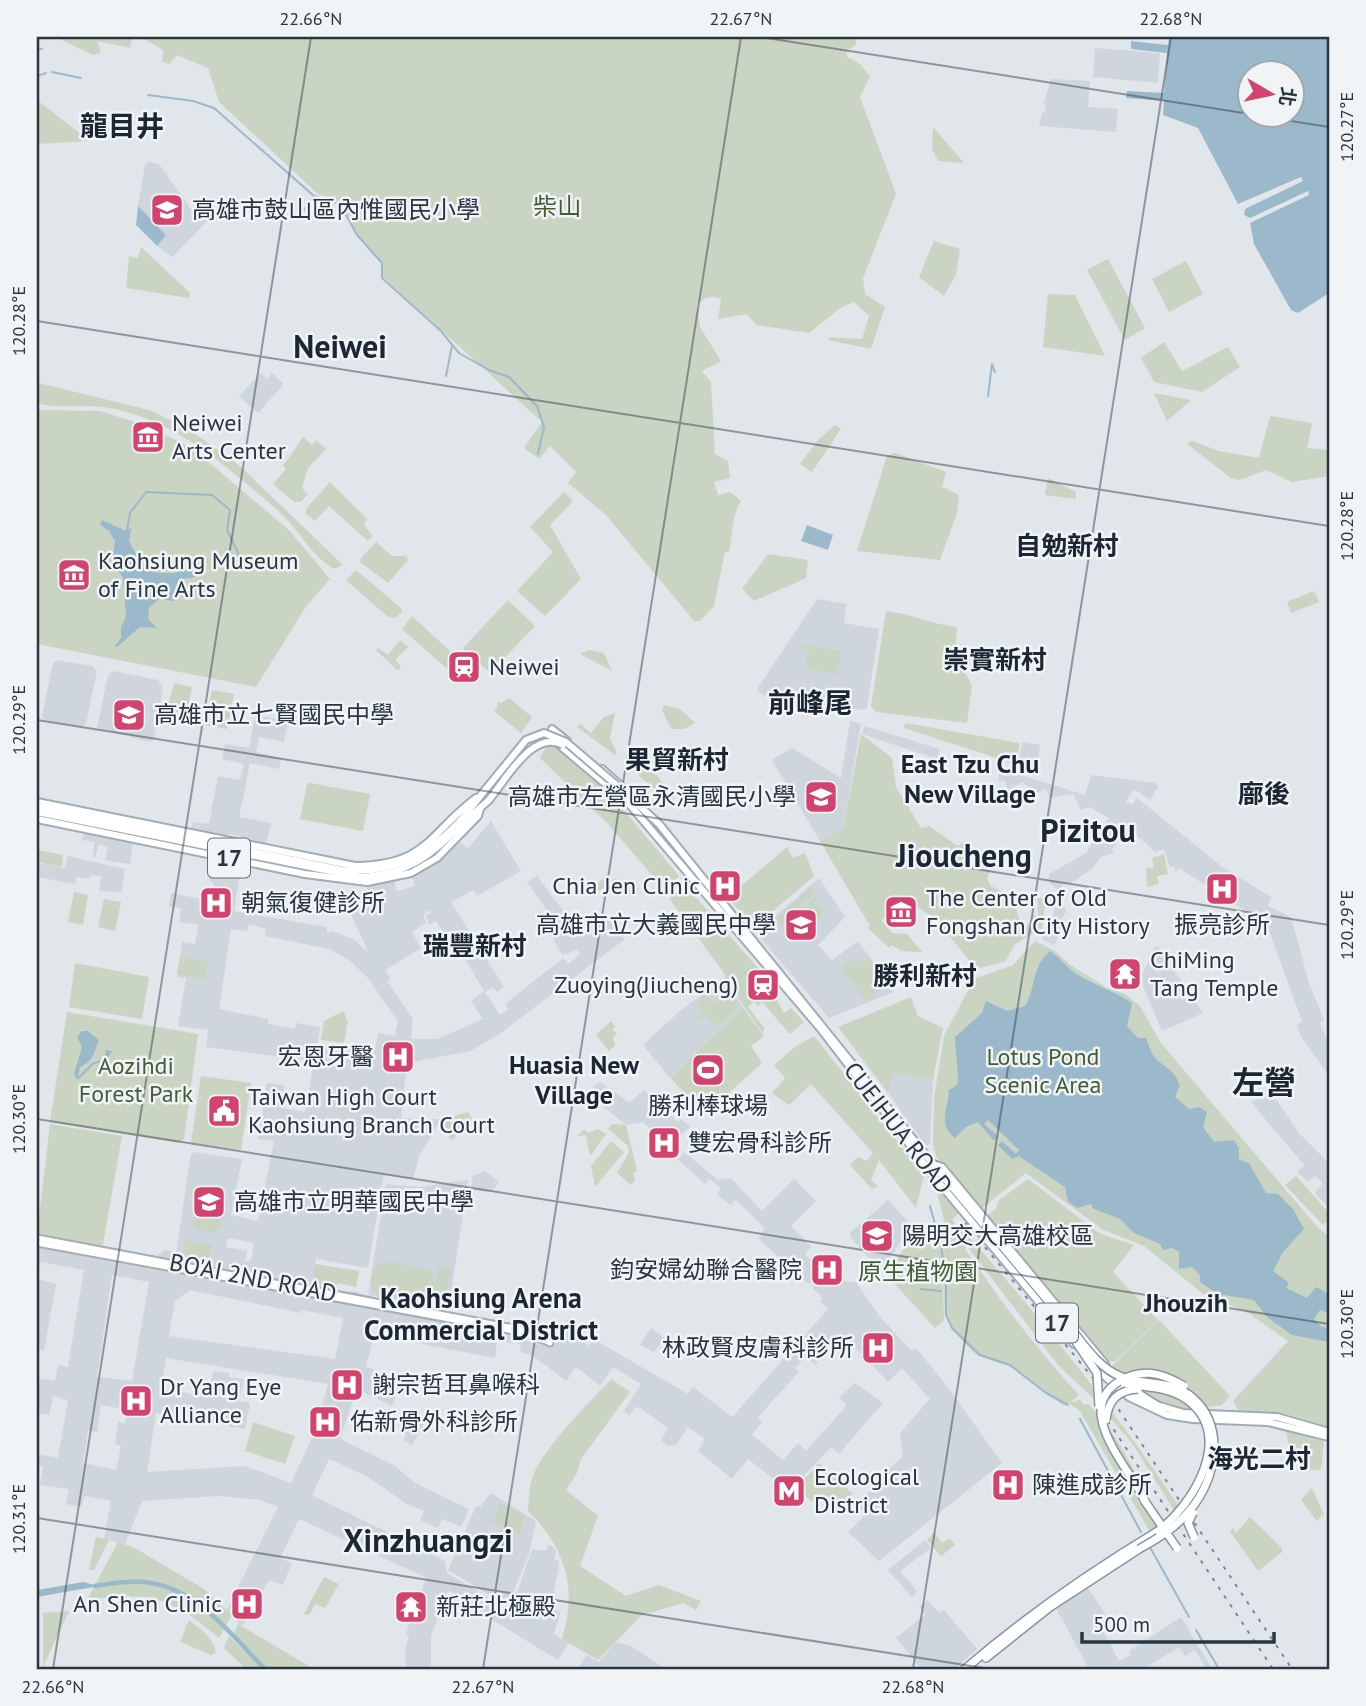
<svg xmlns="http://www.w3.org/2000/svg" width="1366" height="1706" viewBox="0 0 1366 1706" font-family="'PT Sans','Noto Sans TC',sans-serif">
  <rect width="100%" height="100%" fill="#e1e6ea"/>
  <g fill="#cfd5dc" fill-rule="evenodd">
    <path d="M1095,48L1160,53L1158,83L1093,77Z"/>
    <path d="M1051,79L1090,81L1088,107L1118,109L1116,132L1039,126L1042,113L1046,110L1044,103Z"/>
    <path d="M148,162L159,164L196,216L204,209L210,214L209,219L172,257L157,246L166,235L138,206L145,165Z"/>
    <path d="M261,373L267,379L272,373L284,384L258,413L239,396Z"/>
    <path d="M817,599L846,604L844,623L879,629L867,708L861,710L763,695L757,689Z"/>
    <path d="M57,660L93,666L97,671L86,724L82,727L44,720L42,716L53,663Z"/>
    <path d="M113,671L158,680L163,687L154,739L150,742L97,728L108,675Z"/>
    <path d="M255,715L288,721L284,742L259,737L256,752L281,758L279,769L250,763L239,817L271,823L266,845L242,841L240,836L228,834L224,838L191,831L193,822L209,824L218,776L240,780L244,764L222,759L225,744L249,748Z"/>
    <path d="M850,721L861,724L843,828L820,841L772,760L792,748L841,778Z"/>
    <path d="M865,726L940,749L937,759L862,734Z"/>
    <path d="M1023,742L1040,745L1037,772L1017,765Z"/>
    <path d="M999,768L1085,795L1091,775L1155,783L1158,787L1150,800L1134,789L1126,801L1132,805L1137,798L1225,869L1271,897L1268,906L1291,917L1309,983L1324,1020L1320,1023L1329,1044V1076L1302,1038L1297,1026L1302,1021L1267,925L1179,868L1175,872L1174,867H1170L1164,849L1155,852L1134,833L1130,837L1124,834L1112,849L1114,853L1101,857L1092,869L1071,883L1062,885L1059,899L1066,911L1062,919L1066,921L1054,945L1042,939L1053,918L1057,889L1049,882V874L1086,853L1109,818L1090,807L1081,810L1073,794L1050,798L1045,789L1037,793L1022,782L1008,790L1005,781H999Z"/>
    <path d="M491,821L521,871L477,896L473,890L451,902L504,987L497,992L492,987L485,992L500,1015L508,1009L505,1004L563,958L568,964L580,954L577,950L562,955L544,922L551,916L527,882L537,876L579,932L605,913L625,939L498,1035L470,1051L407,1063L401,1118L439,1119L438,1125L420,1154L413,1179L384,1175L368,1268L316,1259L312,1287L357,1292L380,1300L546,1329L560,1334L569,1317L587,1346L595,1340L688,1394L693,1387L732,1417L828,1309L820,1302L823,1298L813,1289L814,1285L806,1282L758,1238L765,1229L753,1216L735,1200L730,1205L717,1194L721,1188L710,1179L705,1184L678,1160L684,1152L718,1180L731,1178L762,1211L794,1179L816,1201L791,1226L811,1246L805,1254L813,1262L820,1256L844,1281L856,1282L880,1317L912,1351L916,1348L947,1386L1002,1463L879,1561L848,1532L866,1514L856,1505L903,1455L900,1433L930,1399L902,1368L888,1382L844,1335L815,1365L806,1357L795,1368L799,1372L758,1417L762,1422L752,1435L783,1460L798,1443L806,1451L847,1405L839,1398L855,1383L883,1403L839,1454L831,1447L802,1478L797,1473L785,1488L748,1459L732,1479L698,1451L705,1439L688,1427L676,1445L668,1446L661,1440L668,1428L640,1408L635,1407L629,1415L624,1411L641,1384L613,1367L600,1386L576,1367L566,1381L532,1355L520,1352L521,1344L497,1341L495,1358L396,1339L397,1330L371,1326L369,1334L374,1335L366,1367L374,1369V1374L400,1384L392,1406L357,1389L340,1439L395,1466L415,1483L469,1509L461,1527L442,1519L438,1528L420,1520L424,1511L405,1503L367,1476L329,1459L312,1495L445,1561L447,1573L511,1611L532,1549L546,1551L548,1545L552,1546L556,1550L554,1560L559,1561V1566L551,1606L560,1613L554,1634L569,1643L558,1660L473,1608L469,1614L453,1605L456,1595L448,1590L431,1636V1669H406L405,1650L409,1636L406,1634L412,1615H416L419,1606L415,1604L427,1578L299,1519L280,1558L292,1563L283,1585L269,1580L242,1627L226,1611L278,1507L260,1500L219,1496L142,1501L125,1544L104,1539L111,1501L84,1496L82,1507L66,1504L69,1489L40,1485L43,1467L37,1466V1454L58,1458L68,1400L53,1396L49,1415L37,1413V1378L55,1381L58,1365L68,1367L84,1270L41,1262L37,1279L56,1284L44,1351L37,1349V1233L157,1256L165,1250L176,1252L191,1154L195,1152L242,1159L231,1215L258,1221L274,1141L258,1139L267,1083L285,1085L281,1108L305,1112L314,1061L206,1047L208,1030L178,1026L186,978L177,977L182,942L195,944L198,925L179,922L181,908L169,906L171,893L211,901L214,883L209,881L213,858L251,865L249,874L240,873L234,911L327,927V933L333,931L353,939L369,953L347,906L355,900L356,896H367V885L394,880L397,891L415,886L411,875L430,867L460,842L468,848ZM430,910L431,913L426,915L429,925L436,921L451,944L455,942L484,991L471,1001L483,1019L437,1039H411L413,1019L387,981L390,978L385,970L421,948L412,932L426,923L423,914ZM249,924L266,929L265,936L329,949L349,960L368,978L398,1022L395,1036L378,1033L375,1051L317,1047L320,1027L296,1023L295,1029L268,1024V1019L219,1009L231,929L247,931ZM228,1238L254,1243L251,1261H245L247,1251L226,1247ZM112,1275L149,1282L132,1381L97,1377ZM190,1290L301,1313L302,1310L343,1318L335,1359L169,1336L175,1301ZM166,1358L328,1384L316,1429L291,1483L245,1466L147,1472L156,1413L245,1429L250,1403L239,1401L244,1379L229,1377V1373L213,1371L208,1397L161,1388ZM101,1405L128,1410L125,1423L118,1422L115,1444L121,1446L116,1470L83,1463L88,1431L97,1432Z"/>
    <path d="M84,830L133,842L130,864L105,860L108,847L99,844L95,858L92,857L95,842L82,840Z"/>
    <path d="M68,856L125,869L122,892L99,891L101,876L90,875L89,879L76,877L75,884L37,877V863L65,868Z"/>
    <path d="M819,878L845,917L818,945L832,960L858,941L894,992L829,1018L756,933Z"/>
    <path d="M1155,947L1159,948L1203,1013L1162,1031L1143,986V973Z"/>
    <path d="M724,979L743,1007L669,1077L643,1045L681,1010Z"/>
    <path d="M892,1073L933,1080L930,1144L926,1146L888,1093Z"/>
    <path d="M600,1082L629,1103L644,1090L678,1122L681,1119L690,1127L669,1146L643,1122L626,1125L586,1092Z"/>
    <path d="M1268,1095L1274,1096L1298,1132L1329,1163L1328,1207L1315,1193L1323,1183L1315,1176L1308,1182L1297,1172L1305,1166L1251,1102Z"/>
    <path d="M485,1171L499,1182L491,1192L470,1190L473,1176Z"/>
    <path d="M468,1180L450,1300L443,1308L368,1295L386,1184L420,1187Z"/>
    <path d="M888,1200L910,1224L895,1251L880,1270L851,1238L850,1233Z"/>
    <path d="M651,1328L664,1338L654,1352L640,1345Z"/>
    <path d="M419,1416L426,1421L412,1445L403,1440L406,1435L403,1432L406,1425L414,1423Z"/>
    <path d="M491,1493L536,1521L529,1554L507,1606L448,1570L476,1506L480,1507Z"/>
    <path d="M925,1540L931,1548L900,1571L917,1591L912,1597L888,1570Z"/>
    <path d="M1086,1585L1108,1618L1099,1623L1119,1661L1131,1655L1129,1651L1181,1617L1212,1669H1206L1195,1650L1185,1656L1179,1647L1143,1669H1089L1056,1608Z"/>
    <path d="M927,1600L939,1613L944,1610L977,1649L954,1669L947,1666L943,1669H921L896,1638L925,1615L919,1607Z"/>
    <path d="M616,1642L631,1646L666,1669H578L586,1655L599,1662Z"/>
  </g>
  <g fill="#c9d4c2">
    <path d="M56,37H856V45L847,51V57L859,63L870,76L860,97L896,194L863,278L865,294L885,307L871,349L828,340L830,337L862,339L869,316L854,302L843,306L809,333L757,325L746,314L718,319L721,299C711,295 705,297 697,304L700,327L721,361L702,371L711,382L715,454L728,461L730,478L714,482L718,495L730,492L741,501C731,518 733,533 729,552H725L714,606L700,621H694L606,515L568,483L576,472L550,446L539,459L524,448L542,422L383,277V264L357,234L340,203L318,194L219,102L208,68L177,55L169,64L162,61L163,50L144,39L132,38L130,48L97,41L101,53L93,55Z"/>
    <path d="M37,100L87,139V141L37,144Z"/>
    <path d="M933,127L964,163L938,161L932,149Z"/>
    <path d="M934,241L960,249L956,275L944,296L919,277Z"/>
    <path d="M141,247L190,293L189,298L126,288L129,256L138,258Z"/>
    <path d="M1108,259L1145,328L1125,340L1087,270Z"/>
    <path d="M1186,261L1203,294L1169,312L1152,279Z"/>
    <path d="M1048,294L1075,295L1105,356L1043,347Z"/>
    <path d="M1164,342L1182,371L1228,347L1240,367L1202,392L1154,382L1141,358Z"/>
    <path d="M39,383L149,410L187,428L240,466L343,565L334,569C311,556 297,526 275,508C225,465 172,417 103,407C82,404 61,409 40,404L37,399Z"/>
    <path d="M1154,393L1191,400L1167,421Z"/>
    <path d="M38,410L100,411L148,426L193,449L289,530L330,579L305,608L256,687L37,644Z"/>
    <path d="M1270,416L1312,423L1307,448L1329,450V476L1292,482L1266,470L1240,480L1231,478L1187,444L1192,441L1219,451L1259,458Z"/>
    <path d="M835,425L841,429L812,472L800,464L819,439Z"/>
    <path d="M303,437L312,445L316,440L326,449L308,468L302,488L308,494L301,502H294L273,484L286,469L283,466Z"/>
    <path d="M895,453L946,472L942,487L959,495L957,513L940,560L857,551L887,456Z"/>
    <path d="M1048,478L1076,492V499L1045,495Z"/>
    <path d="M330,482L367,519L364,525L373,536L368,541L329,506L315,521L306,514V509Z"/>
    <path d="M564,492L573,501L550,525L581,579L545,616L517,591L553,552L530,527Z"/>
    <path d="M376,542L392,556H406L408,560L388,583L360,562L361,558Z"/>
    <path d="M768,554L808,560L806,578L754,601L742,589Z"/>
    <path d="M356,570L401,608L402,612L395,618L388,617L346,580Z"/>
    <path d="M1314,591L1319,602L1291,613L1287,602Z"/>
    <path d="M508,600L535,626L490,673L463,648Z"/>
    <path d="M886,611C913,614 930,624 957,627L955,655L972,685L967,723L876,712L871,706Z"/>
    <path d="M412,616L464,664L454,675L402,629Z"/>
    <path d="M400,640L408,647L395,660L401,666L398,671L376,650L378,648L388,655Z"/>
    <path d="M797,644L843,651L839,655L841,662L836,670L839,674L804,669L808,666L805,660L810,650L797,647Z"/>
    <path d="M589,650L604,653L612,671L580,654Z"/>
    <path d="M174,683L192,687L185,722L165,718Z"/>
    <path d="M212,690L234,694L227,729L205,725Z"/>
    <path d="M509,698L532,717L521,733L494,711L498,706L497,701L501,703Z"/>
    <path d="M664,705L680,709L695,723L684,729H671L662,710Z"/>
    <path d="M615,713L610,738L617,753L615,755L577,727L580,724L591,733L604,717Z"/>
    <path d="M905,723L1020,743L1015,764L904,728Z"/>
    <path d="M861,734L892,758L896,787L921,828L929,826L958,846L965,841L971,846L966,860L977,869L991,870L987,879L991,886L1011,896L1022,926H1027L1034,915L1038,918V898H1046L1042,928L1014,945L1006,961L976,969L937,920L916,906L910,910L906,906L881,920L892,933L907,934L922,952L901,951L892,945L889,948L868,928L870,926L820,841L843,828Z"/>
    <path d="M554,744L613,797L679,876L665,890L607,823L540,758L547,745Z"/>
    <path d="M654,760L651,768L674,797L669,801L639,776L638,764Z"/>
    <path d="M310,783L370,794L363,831L300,819L307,784Z"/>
    <path d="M787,847L793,858L805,853L814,876L756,926H752L728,897Z"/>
    <path d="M37,850L63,855L62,867L37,862Z"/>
    <path d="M1164,854L1168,874L1157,876L1159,884L1147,887L1146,868H1154L1152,858Z"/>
    <path d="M616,878L620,882L626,879L639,889L628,897L625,893L620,896L614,892L611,895L605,887L595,893L590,888L604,879L608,884Z"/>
    <path d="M685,885L758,968L751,974L768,992L771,990L784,1013L791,1008L804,1022L790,1034L762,1002L758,1006L754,1001L748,1007L765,1029L762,1032L724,978L726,976L669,898Z"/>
    <path d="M812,886L816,891L781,924L776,919Z"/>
    <path d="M74,892L88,895L83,925L68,922Z"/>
    <path d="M816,896L818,899L814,903L822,909L821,918L805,933L796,932L786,923Z"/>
    <path d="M104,899L121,902L115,931L98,927Z"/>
    <path d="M1035,941L1055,951L1069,964L1107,988L1125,994L1140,1006L1160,1042L1319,1229L1329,1236L1328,1427L1286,1414L1238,1410L1233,1401L1288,1341L1250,1314L1202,1293L1144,1246L1103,1230L1026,1173L981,1209L936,1156L933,1144L934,1098L944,1036L974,979L1013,965Z"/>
    <path d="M856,956L864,965L869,958L888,984L866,1001L841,969Z"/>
    <path d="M180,957L209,961L205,979L177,974Z"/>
    <path d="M75,963L149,977L142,1019L69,1007Z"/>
    <path d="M730,989L728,995L736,998L737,1008L719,1025L711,1022L706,1014L696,1023L694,1021L704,1012L696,1004L706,994L713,1002L707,1010Z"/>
    <path d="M911,997L918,1016L943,1028L933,1080L892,1073L888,1093L838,1027Z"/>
    <path d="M743,1007L764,1036L751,1046L762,1063L704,1115L670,1077Z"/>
    <path d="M343,1011L348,1021L344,1043L321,1040L324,1021Z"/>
    <path d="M67,1012L198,1034L184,1139L179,1143L50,1122Z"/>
    <path d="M611,1021L615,1026L612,1030L617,1033L613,1038L615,1045L609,1051L596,1035Z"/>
    <path d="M814,1036L924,1175L916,1208L879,1160L871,1180L878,1186L872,1189L850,1165L858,1157L867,1161L873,1153L811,1084L789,1105L772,1093L785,1078L774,1065L796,1046Z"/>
    <path d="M201,1076L251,1083L241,1150L191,1143Z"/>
    <path d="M468,1112L473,1121L452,1140L440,1126L451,1117Z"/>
    <path d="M50,1124L122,1136L103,1244L99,1246L37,1233Z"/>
    <path d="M612,1124L626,1125L637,1171L633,1172L635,1180L631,1185L617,1173L629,1152L628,1146L608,1129Z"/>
    <path d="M584,1129L588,1133L598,1129L606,1134L590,1156L586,1135L577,1136Z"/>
    <path d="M611,1141L624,1152L595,1187L591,1166Z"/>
    <path d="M1296,1176L1329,1213V1219L1323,1225L1285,1185Z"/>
    <path d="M1028,1179L1099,1233L1134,1245L1113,1272L1158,1320L1115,1362L1109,1361L987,1216L996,1209L998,1201Z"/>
    <path d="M935,1185L959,1213L952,1220L955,1224L946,1228Z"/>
    <path d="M198,1216L220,1220L222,1226L214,1233L195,1229L193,1222Z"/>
    <path d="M960,1226C1038,1316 1114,1407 1179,1507L1175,1512L1132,1443L1093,1398L1058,1365L967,1246L965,1249C1000,1300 1037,1350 1079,1395L1070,1403L1080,1400L1084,1405L1088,1404C1120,1436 1143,1485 1160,1526L1150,1532L1080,1411L1069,1403L1064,1406L1011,1367L976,1355L953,1331L945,1315L942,1258L944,1320L935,1328L889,1278V1270L914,1235L930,1232L941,1251L936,1236L949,1234Z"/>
    <path d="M185,1240L212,1245L208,1261L182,1256Z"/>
    <path d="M385,1261L430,1269L436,1281L438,1267L452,1270L447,1298L442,1306L432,1304L434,1293L422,1302L379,1295L372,1289L371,1277L375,1266Z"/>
    <path d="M315,1264L359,1271L356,1287L337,1283L336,1291L312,1287Z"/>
    <path d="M1159,1320L1230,1396L1221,1406C1211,1405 1204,1409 1194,1410C1163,1413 1130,1388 1111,1367Z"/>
    <path d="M611,1379L630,1392L581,1459L577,1473L566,1490L598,1516L580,1566L626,1596L659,1585L701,1601L696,1610L684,1603L642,1615L598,1660L562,1639C578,1586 565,1548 528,1511C529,1499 529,1484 534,1473C552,1438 585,1408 611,1379Z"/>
    <path d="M253,1422L295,1436L285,1464L245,1451Z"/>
    <path d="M1286,1430L1324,1441L1321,1470H1311L1290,1453Z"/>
    <path d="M819,1463L853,1494L839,1510L834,1506L831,1508L818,1496L812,1502L801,1492L799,1485Z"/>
    <path d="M1312,1488L1324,1514L1317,1521L1301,1500Z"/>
    <path d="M498,1502L526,1515L520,1531L529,1537L488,1520L494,1519L499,1507Z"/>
    <path d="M1250,1517L1282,1548V1552L1258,1571L1230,1531L1233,1528L1236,1533Z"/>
    <path d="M934,1532L942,1543L950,1538L955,1545L941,1556L927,1540Z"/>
    <path d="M96,1537L109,1540L94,1570H89Z"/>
    <path d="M118,1542L135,1548L204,1589L232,1615L219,1638C170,1597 152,1591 87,1600Z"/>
    <path d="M324,1577L339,1584L325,1608L315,1604L309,1615L304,1614Z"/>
    <path d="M69,1611L43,1667V1613Z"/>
    <path d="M189,1620C200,1629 214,1638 216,1653L211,1655L180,1642Z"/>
    <path d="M238,1624L314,1669H267L234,1634Z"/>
    <path d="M229,1636L263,1669H246L224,1648Z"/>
  </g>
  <g fill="#9bb9cb" fill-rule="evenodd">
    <path d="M1169,37H1329V293L1298,313L1291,310L1254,244L1250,223L1309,195L1308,191L1250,218L1244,215L1245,209L1303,181L1301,177L1238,204L1198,128L1163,115L1164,101L1126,98L1127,91L1164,93L1167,53L1131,49V41L1168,45ZM1250,74H1292V116H1250Z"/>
    <path d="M138,206L166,235L157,246L136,225Z"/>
    <path d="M102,520L126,531L131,528L129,541L144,569H152L157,573H175L204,562L195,577L182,579L173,601L159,599L149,608L148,619L157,628L140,627L117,647H114L121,638V628L126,616L123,578L112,560L115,541L109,531L100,525Z"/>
    <path d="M807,525L833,535L828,550L801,541Z"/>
    <path d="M1050,951C1060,957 1065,966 1075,973C1095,986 1115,991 1132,1003L1127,1026L1138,1038H1146C1148,1043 1150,1050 1153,1055C1160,1066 1172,1066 1180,1085L1175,1097L1189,1109L1199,1107L1207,1112L1203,1127L1214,1142L1234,1140L1239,1148V1160L1249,1163L1266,1193L1278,1194L1293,1209L1304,1229L1283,1252L1273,1271L1289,1283L1286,1288L1307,1298L1316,1287L1329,1294V1313L1320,1310L1314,1319L1322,1327L1329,1328V1342L1292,1335L1267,1317L1254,1300L1218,1294L1200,1282V1275L1192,1267L1179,1269V1252L1172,1248L1163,1250L1160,1244L1134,1233L1120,1219L1092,1208V1204L1077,1208L1068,1201L1065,1187L1019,1156L1012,1159L998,1145L1002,1141L1016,1154L1019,1150L988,1120L984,1124L998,1136L994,1141L978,1122L966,1127L955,1138C937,1124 948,1110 949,1090C953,1088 956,1086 958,1083C959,1079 955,1045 955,1037L982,1013L986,1001L1007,1011L1025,1006C1036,989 1031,967 1050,951Z"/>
    <path d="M82,1031H88L99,1040C95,1050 93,1062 80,1067L78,1077L92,1063L104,1059L106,1050L112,1051L106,1061L94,1064L78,1080L74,1074L82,1047L77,1037Z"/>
    <path d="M83,1582L99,1586L37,1597V1590Z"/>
  </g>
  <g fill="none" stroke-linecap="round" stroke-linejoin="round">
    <g stroke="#9bb9cb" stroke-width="2">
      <path d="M37,48L42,49"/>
      <path d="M52,72L81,78"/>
      <path d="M37,76L46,73"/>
      <path d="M148,95L193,101L214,108L314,196L340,204L357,235L382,263V278L441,331L459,353L489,370L509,377L537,406L544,427L538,454"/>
      <path d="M300,216L313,197"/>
      <path d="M992,365L995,372"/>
      <path d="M446,376L452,346"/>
      <path d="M988,396L992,364"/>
      <path d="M127,531L130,513L146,492L212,495L230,510L227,530L239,555L231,558"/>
      <path d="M930,1206L941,1246L946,1280V1315L952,1328L980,1355L1010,1365L1046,1393L1068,1405"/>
      <path d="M921,1289L941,1291"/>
      <path d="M1080,1419L1141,1532"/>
      <path d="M1151,1549L1189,1617"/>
      <path d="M37,1611L38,1663"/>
      <path d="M1196,1630L1219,1669"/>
    </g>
    <path stroke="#9bb9cb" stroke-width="4.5" d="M95,1586C111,1584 128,1580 144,1582C197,1587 230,1634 265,1669"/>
    <defs>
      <g id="secondary">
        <path d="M37,1238L551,1335"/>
        <path d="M37,1243L530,1334L550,1343"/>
      </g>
      <g id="primary">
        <path d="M552,729L567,741"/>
        <path d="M557,743L621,797"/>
        <path d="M602,769L623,788"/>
        <path d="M621,789L659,824L933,1164L942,1167L1105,1364"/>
        <path d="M619,792L820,1028L936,1179L1074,1344"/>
        <path d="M37,802L355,866C428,865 428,834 476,798"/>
        <path d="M37,807L342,870C403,877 447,842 481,795"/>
        <path d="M37,812L360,877C424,874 444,838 488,801"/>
        <path d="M37,819L305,874L367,882L411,873L437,858L478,816L480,809"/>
        <path d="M1095,1368L1129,1397L1167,1415L1193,1419L1268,1422L1329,1437"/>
        <path d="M1111,1373L1121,1384L1143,1400"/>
        <path d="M1156,1405L1183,1413L1277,1417L1329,1432"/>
      </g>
      <g id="trunk">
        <path d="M933,1164L1065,1321"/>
        <path d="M1057,1318L1072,1336"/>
        <path d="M1138,1386L1139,1394L1158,1406"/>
        <path d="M986,1658L1050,1607L1139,1549"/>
        <path d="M965,1669C1025,1617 1090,1572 1158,1531"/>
      </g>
    </defs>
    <use href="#secondary" stroke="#a6aeb4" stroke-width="9"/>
    <use href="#primary" stroke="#a0acb6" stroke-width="10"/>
    <use href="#trunk" stroke="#8895a1" stroke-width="10"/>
    <use href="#secondary" stroke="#fff" stroke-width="5"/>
    <use href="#primary" stroke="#fff" stroke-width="6"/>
    <use href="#trunk" stroke="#fff" stroke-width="7"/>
    <g stroke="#7a8894" stroke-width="2" stroke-dasharray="3.5 7" stroke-linecap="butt">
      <path d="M965,1223L1117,1407L1292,1669"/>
      <path d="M1102,1412L1273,1669"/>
    </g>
    <defs>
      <g id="primary-bridge">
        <path d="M481,795L526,740L544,733L566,742L621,789"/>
        <path d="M488,801C505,781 533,728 563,745"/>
      </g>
      <g id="trunk-bridge">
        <path d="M1065,1321C1081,1340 1097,1368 1122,1377C1146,1386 1172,1379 1193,1398C1226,1427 1216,1480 1190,1510C1177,1527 1157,1539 1139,1549"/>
        <path d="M1072,1336L1097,1373L1099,1406"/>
        <path d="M1124,1383C1144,1388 1167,1386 1186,1399C1236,1435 1194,1504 1158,1531"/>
        <path d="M1106,1420C1108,1400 1118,1390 1138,1389"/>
        <path d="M1144,1500L1177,1548"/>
        <path d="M1145,1501C1130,1468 1065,1403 1128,1377C1148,1369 1166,1375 1184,1386"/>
        <path d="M1193,1513L1188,1523L1194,1537"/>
      </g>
    </defs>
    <use href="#primary-bridge" stroke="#a0acb6" stroke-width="10" stroke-linecap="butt"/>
    <use href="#trunk-bridge" stroke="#8895a1" stroke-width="10" stroke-linecap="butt"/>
    <use href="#primary-bridge" stroke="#fff" stroke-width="6"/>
    <use href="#trunk-bridge" stroke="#fff" stroke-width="7"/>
  </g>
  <path fill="none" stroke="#293642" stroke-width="2" stroke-opacity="0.45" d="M760,37L1250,114M1258,116L1329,127M37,321L1329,526M37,720L1329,925M37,1119L1329,1324M37,1518L990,1669M53,1669L311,37M483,1669L741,37M913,1669L1171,37"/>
  <defs>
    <symbol id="school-square" viewBox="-11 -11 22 22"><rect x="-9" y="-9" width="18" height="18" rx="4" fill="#d2436e" stroke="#f1f4f7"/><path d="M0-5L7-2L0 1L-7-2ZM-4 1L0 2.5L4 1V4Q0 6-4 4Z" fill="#fff"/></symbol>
    <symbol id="museum-square" viewBox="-11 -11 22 22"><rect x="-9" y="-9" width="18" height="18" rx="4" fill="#d2436e" stroke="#f1f4f7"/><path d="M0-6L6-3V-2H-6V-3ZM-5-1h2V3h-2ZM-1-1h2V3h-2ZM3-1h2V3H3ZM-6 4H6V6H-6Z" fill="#fff"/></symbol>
    <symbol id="station-square" viewBox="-11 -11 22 22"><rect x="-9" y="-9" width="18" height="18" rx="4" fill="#d2436e" stroke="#f1f4f7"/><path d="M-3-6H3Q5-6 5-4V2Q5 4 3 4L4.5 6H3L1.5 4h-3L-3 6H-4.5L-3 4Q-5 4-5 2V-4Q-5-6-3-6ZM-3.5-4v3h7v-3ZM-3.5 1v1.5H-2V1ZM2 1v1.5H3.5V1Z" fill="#fff"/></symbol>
    <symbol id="hospital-square" viewBox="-11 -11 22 22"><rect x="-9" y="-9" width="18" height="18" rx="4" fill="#d2436e" stroke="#f1f4f7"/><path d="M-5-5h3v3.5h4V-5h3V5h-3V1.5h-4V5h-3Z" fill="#fff"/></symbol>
    <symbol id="temple-square" viewBox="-11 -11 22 22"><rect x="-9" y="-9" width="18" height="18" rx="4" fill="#d2436e" stroke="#f1f4f7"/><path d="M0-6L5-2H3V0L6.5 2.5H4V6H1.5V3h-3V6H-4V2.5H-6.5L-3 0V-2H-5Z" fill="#fff"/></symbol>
    <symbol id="stadium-square" viewBox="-11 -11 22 22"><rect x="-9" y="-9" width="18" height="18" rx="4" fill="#d2436e" stroke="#f1f4f7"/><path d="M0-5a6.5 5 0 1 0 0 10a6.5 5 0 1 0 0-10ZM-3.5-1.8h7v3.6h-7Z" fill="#fff"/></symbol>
    <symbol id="civic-square" viewBox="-11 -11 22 22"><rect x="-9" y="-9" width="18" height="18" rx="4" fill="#d2436e" stroke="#f1f4f7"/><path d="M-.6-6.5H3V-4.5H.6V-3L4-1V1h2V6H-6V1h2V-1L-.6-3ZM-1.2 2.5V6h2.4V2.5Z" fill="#fff"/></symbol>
    <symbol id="university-square" viewBox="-11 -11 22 22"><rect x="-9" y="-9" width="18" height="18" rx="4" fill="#d2436e" stroke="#f1f4f7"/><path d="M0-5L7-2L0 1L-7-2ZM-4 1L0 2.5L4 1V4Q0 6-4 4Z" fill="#fff"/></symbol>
    <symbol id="metro-square" viewBox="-11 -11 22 22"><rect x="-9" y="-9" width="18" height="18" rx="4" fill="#d2436e" stroke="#f1f4f7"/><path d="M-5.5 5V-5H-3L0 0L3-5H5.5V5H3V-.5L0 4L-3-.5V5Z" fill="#fff"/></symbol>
  </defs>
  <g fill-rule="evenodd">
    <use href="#school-square" x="148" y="191" width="38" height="38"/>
    <use href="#museum-square" x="129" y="418" width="38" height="38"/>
    <use href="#museum-square" x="55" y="556" width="38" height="38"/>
    <use href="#station-square" x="445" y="648" width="38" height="38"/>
    <use href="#school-square" x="110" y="696" width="38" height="38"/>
    <use href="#school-square" x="802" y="778" width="38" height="38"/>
    <use href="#hospital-square" x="706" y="867" width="38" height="38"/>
    <use href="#hospital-square" x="1203" y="870" width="38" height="38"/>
    <use href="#hospital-square" x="197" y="884" width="38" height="38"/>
    <use href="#museum-square" x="882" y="893" width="38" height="38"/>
    <use href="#school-square" x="782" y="906" width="38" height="38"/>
    <use href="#temple-square" x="1106" y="955" width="38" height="38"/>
    <use href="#station-square" x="744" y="966" width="38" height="38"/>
    <use href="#hospital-square" x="379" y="1038" width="38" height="38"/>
    <use href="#stadium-square" x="689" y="1051" width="38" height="38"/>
    <use href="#civic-square" x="205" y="1092" width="38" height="38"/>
    <use href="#hospital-square" x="645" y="1124" width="38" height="38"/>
    <use href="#school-square" x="190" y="1183" width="38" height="38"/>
    <use href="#university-square" x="858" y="1217" width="38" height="38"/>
    <use href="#hospital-square" x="808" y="1251" width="38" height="38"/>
    <use href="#hospital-square" x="859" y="1329" width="38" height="38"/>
    <use href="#hospital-square" x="328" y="1366" width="38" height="38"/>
    <use href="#hospital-square" x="117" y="1382" width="38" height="38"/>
    <use href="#hospital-square" x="306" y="1403" width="38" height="38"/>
    <use href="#hospital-square" x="989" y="1466" width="38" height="38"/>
    <use href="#metro-square" x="770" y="1472" width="38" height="38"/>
    <use href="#hospital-square" x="228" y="1585" width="38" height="38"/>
    <use href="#temple-square" x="392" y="1588" width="38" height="38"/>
  </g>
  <g text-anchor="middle" stroke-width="5" stroke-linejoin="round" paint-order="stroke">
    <g fill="#f1f4f7" stroke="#656f78" stroke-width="2">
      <rect x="208" y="838.5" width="42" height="39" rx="5"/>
      <rect x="1036" y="1303.5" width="42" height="39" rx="5"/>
    </g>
    <g font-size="23" font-weight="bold" fill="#293642">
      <text x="229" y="866">17</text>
      <text x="1057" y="1331">17</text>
    </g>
    <g font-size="24" fill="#435e36" stroke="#f1f4f7">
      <text x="557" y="215">柴山</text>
      <text x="1043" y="1065">Lotus Pond<tspan x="1043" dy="28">Scenic Area</tspan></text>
      <text x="136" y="1074">Aozihdi<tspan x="136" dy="28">Forest Park</tspan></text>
      <text x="918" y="1280">原生植物園</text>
    </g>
    <g font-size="24" fill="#293642" stroke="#f1f4f7" text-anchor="start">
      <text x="192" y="218">高雄市鼓山區內惟國民小學</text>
      <text x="172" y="431">Neiwei<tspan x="172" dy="28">Arts Center</tspan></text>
      <text x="98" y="569">Kaohsiung Museum<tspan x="98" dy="28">of Fine Arts</tspan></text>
      <text x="489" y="675">Neiwei</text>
      <text x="154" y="723">高雄市立七賢國民中學</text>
      <text x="796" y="805" text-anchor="end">高雄市左營區永清國民小學</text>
      <text x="700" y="894" text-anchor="end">Chia Jen Clinic</text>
      <text x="926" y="906">The Center of Old<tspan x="926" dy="28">Fongshan City History</tspan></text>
      <text x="241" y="911">朝氣復健診所</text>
      <text x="776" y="933" text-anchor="end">高雄市立大義國民中學</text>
      <text x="1222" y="933" text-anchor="middle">振亮診所</text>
      <text x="1150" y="968">ChiMing<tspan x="1150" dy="28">Tang Temple</tspan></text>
      <text x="738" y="993" text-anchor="end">Zuoying(Jiucheng)</text>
      <text x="374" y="1065" text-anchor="end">宏恩牙醫</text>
      <text x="248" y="1105">Taiwan High Court<tspan x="248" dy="28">Kaohsiung Branch Court</tspan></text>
      <text x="708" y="1114" text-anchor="middle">勝利棒球場</text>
      <text x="688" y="1151">雙宏骨科診所</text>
      <text x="234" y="1210">高雄市立明華國民中學</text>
      <text x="902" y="1244">陽明交大高雄校區</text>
      <text x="802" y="1278" text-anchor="end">鈞安婦幼聯合醫院</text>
      <text x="854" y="1356" text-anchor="end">林政賢皮膚科診所</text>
      <text x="372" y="1393">謝宗哲耳鼻喉科</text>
      <text x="160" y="1395">Dr Yang Eye<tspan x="160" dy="28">Alliance</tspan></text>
      <text x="350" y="1430">佑新骨外科診所</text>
      <text x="814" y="1485">Ecological<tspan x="814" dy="28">District</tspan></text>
      <text x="1032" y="1493">陳進成診所</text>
      <text x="222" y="1612" text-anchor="end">An Shen Clinic</text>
      <text x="436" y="1615">新莊北極殿</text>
    </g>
    <g font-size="24" fill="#293642" stroke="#f1f4f7">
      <text transform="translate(898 1128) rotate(52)" y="8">CUEIHUA ROAD</text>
      <text transform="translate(253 1278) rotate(11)" y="8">BO'AI 2ND ROAD</text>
    </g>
    <g font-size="26" font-weight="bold" fill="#1b2733" stroke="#f1f4f7">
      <text x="1067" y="555">自勉新村</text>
      <text x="995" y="669">崇實新村</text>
      <text x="677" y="769">果貿新村</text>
      <text x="970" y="773">East Tzu Chu<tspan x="970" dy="30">New Village</tspan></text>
      <text x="1264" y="803">廍後</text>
      <text x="475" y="955">瑞豐新村</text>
      <text x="925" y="985">勝利新村</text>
      <text x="574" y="1074">Huasia New<tspan x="574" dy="30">Village</tspan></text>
      <text x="1186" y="1312">Jhouzih</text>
      <text x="1259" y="1468">海光二村</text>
    </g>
    <g font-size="28" font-weight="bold" fill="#1b2733" stroke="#f1f4f7">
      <text x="122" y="136">龍目井</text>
      <text x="810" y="713">前峰尾</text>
      <text x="481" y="1308">Kaohsiung Arena<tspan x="481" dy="32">Commercial District</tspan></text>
    </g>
    <g font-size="32" font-weight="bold" fill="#1b2733" stroke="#f1f4f7">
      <text x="340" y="358">Neiwei</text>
      <text x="1088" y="842">Pizitou</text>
      <text x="964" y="867">Jioucheng</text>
      <text x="1264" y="1094">左營</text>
      <text x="428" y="1552">Xinzhuangzi</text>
    </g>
  </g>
  <rect width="1366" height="1706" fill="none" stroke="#f1f4f7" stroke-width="77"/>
  <g transform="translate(1271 94) rotate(99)"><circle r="33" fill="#f1f4f7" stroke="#a1a8af" stroke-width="2"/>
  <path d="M0-5L12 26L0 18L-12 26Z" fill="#d2436e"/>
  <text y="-10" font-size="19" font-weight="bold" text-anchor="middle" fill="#293642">北</text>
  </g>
  <path d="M1082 1632v10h192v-10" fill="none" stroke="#293642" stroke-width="3.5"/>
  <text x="1093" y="1632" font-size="21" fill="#293642" stroke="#f1f4f7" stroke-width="5" paint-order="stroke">500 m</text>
  <rect x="38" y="38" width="1290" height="1630" fill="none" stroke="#293642" stroke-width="2.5"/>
  <g font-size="18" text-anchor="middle" fill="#293642">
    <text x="311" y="25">22.66°N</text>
    <text x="741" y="25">22.67°N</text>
    <text x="1171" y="25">22.68°N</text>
    <text transform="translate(1347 127) rotate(-90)" y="6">120.27°E</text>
    <text transform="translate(19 321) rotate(-90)" y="6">120.28°E</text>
    <text transform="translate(1347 526) rotate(-90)" y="6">120.28°E</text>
    <text transform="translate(19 720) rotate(-90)" y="6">120.29°E</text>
    <text transform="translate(1347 925) rotate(-90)" y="6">120.29°E</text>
    <text transform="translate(19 1119) rotate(-90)" y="6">120.30°E</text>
    <text transform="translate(1347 1324) rotate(-90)" y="6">120.30°E</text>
    <text transform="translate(19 1519) rotate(-90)" y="6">120.31°E</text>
    <text x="53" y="1693">22.66°N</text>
    <text x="483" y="1693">22.67°N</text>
    <text x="913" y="1693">22.68°N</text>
  </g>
</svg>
